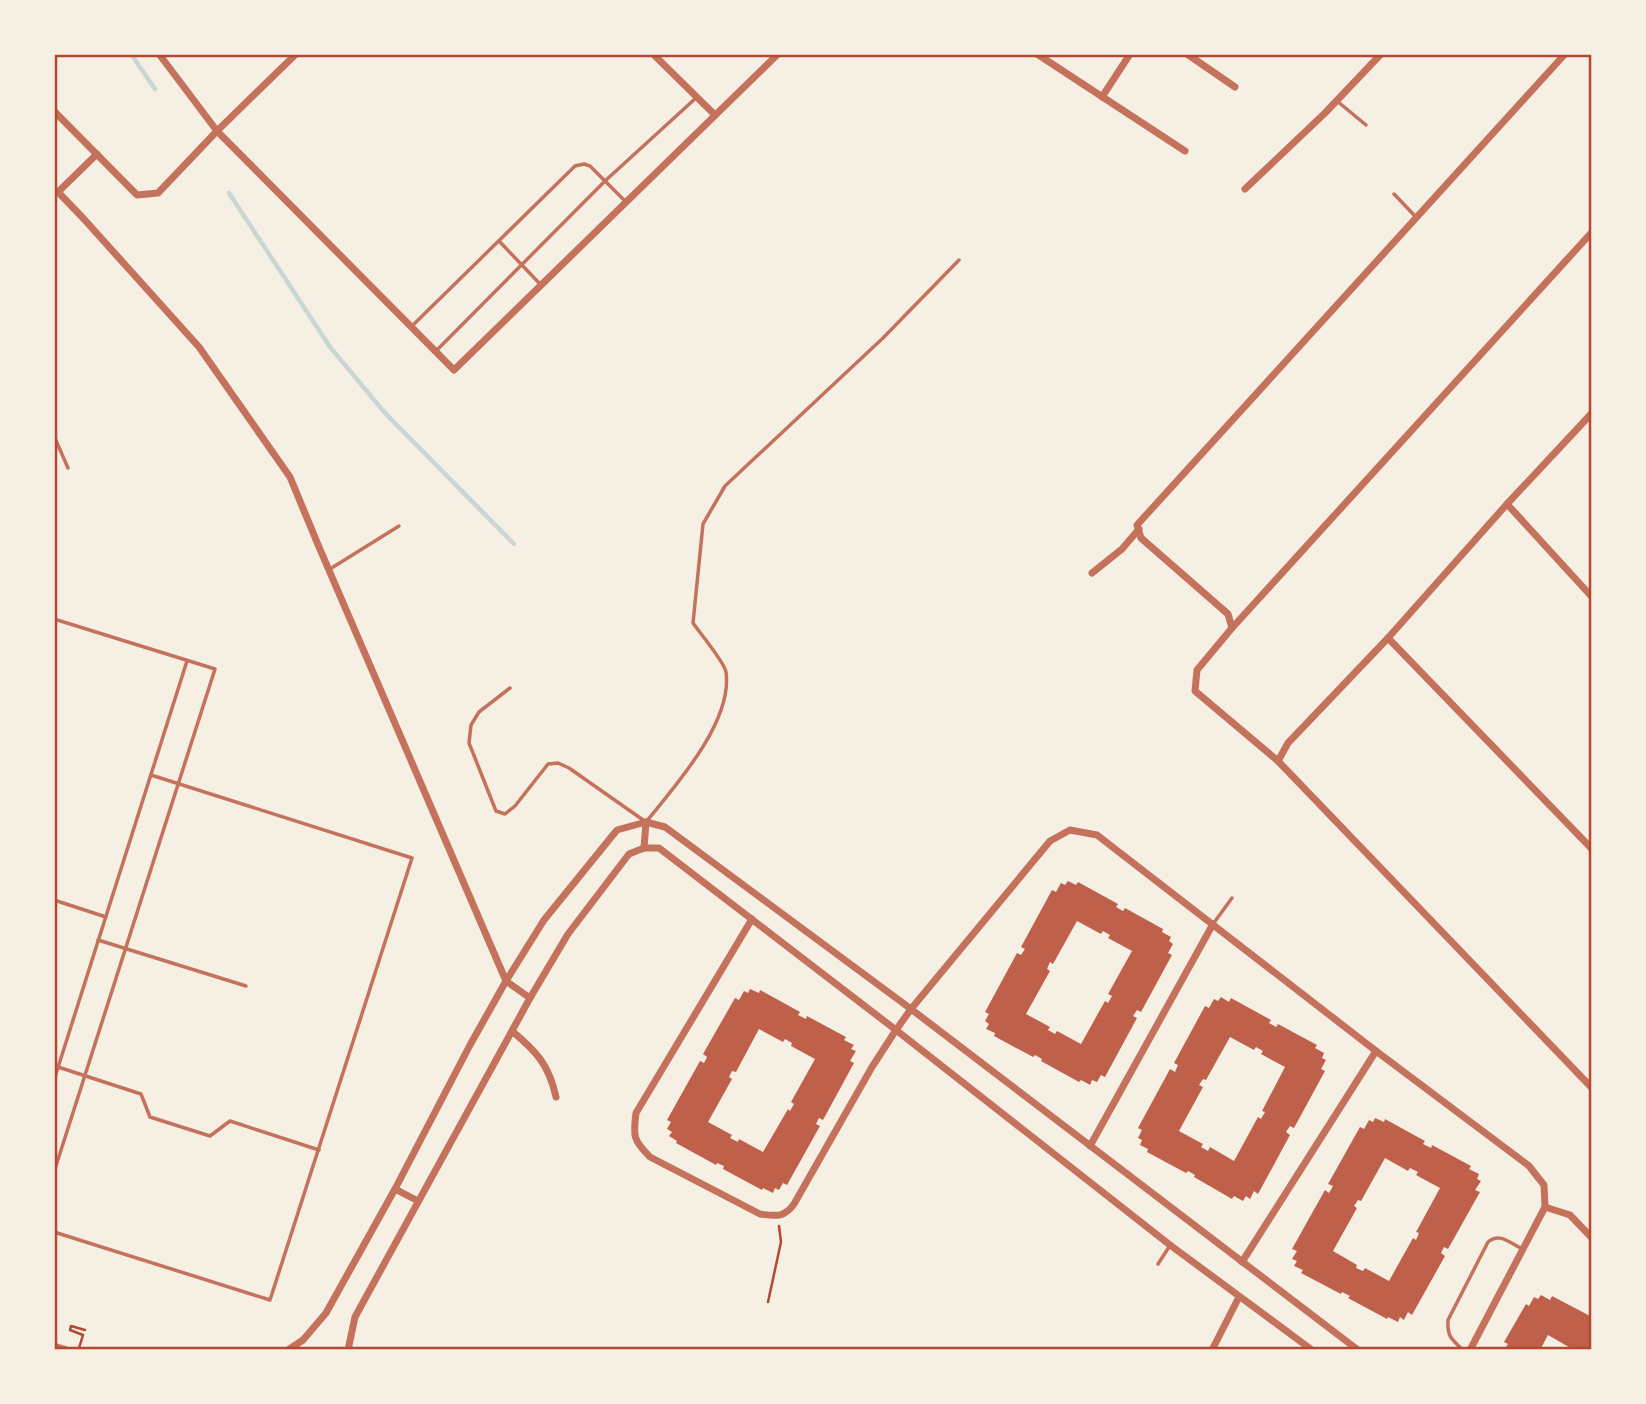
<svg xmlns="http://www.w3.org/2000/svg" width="1646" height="1404" viewBox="0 0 1646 1404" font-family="'IBM Plex Sans',sans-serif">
  <rect width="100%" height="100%" fill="#f6efe4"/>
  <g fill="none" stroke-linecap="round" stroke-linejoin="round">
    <g stroke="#c9d6d2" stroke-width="4.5">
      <path d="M131,54L155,89"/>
      <path d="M229,193L330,347L385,413L514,544"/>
    </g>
  </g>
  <g fill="#bf614a" fill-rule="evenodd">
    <path d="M1068,881L1076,885L1078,882L1118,904L1116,907L1123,911L1125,908L1163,929L1162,932L1171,937L1169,941L1173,944L1168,953L1172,955L1141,1012L1137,1010L1133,1016L1137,1018L1105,1077L1101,1075L1097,1082L1092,1080L1090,1085L1081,1080L1079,1082L1041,1061L1042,1059L1035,1055L1033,1057L994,1036L995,1033L986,1029L989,1024L985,1021L989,1014L985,1012L1017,953L1021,955L1025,949L1021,947L1052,890L1056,892L1061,883L1065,885ZM1077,921L1101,934L1103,931L1110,935L1108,938L1132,951L1108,994L1112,996L1108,1003L1105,1001L1081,1044L1057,1031L1055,1034L1048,1030L1050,1027L1026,1014L1050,971L1047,969L1050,962L1053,964Z"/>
    <path d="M750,989L759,993L760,990L800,1012L798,1015L806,1019L807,1016L846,1037L844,1040L854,1045L851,1049L856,1051L850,1061L854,1063L823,1120L819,1118L816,1124L820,1126L787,1185L783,1183L779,1190L775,1188L773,1193L763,1188L762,1190L723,1169L724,1166L717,1163L716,1165L676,1143L677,1141L669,1136L672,1132L667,1129L671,1122L667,1120L700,1061L704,1063L707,1057L703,1054L735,998L739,1000L744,991L748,993ZM759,1029L783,1042L785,1039L792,1043L791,1046L815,1059L791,1102L794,1104L790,1111L788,1109L763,1152L739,1139L738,1142L730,1138L732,1135L708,1122L732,1079L729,1077L732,1071L736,1072Z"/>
    <path d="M1221,997L1229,1002L1231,998L1271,1020L1269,1023L1276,1027L1278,1024L1317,1045L1315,1048L1324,1053L1322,1058L1326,1060L1321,1069L1325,1071L1294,1128L1290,1126L1286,1132L1290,1135L1258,1194L1254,1191L1250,1199L1246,1196L1243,1201L1234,1196L1232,1199L1194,1177L1195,1175L1188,1171L1186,1173L1147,1152L1148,1149L1140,1145L1142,1140L1138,1138L1142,1130L1138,1128L1170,1069L1175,1072L1178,1065L1174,1063L1205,1006L1209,1008L1214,999L1218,1001ZM1230,1037L1254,1050L1256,1047L1263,1051L1261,1054L1285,1067L1262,1111L1265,1112L1261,1119L1258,1117L1234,1161L1210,1147L1208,1151L1201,1147L1203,1144L1179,1131L1203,1087L1199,1085L1203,1079L1206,1080Z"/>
    <path d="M1375,1118L1384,1122L1385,1119L1425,1141L1423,1144L1431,1148L1432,1145L1471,1166L1469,1169L1479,1174L1477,1179L1481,1181L1475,1190L1480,1192L1448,1249L1444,1247L1441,1253L1445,1256L1412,1315L1408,1312L1404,1320L1400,1317L1398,1322L1388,1317L1387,1319L1348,1298L1350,1296L1342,1292L1341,1294L1301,1273L1303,1270L1294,1266L1297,1261L1292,1259L1297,1251L1292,1249L1325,1190L1329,1193L1333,1186L1328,1184L1360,1127L1364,1129L1369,1120L1373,1122ZM1385,1158L1408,1171L1410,1168L1418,1172L1416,1175L1440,1188L1416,1232L1419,1233L1416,1240L1413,1238L1389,1281L1365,1268L1363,1271L1356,1268L1357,1265L1333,1251L1357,1208L1354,1206L1358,1200L1361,1201Z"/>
    <path d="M1541,1295L1550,1300L1552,1296L1592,1317V1350H1574L1548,1335L1540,1350H1504L1508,1344L1504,1342L1526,1304L1529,1306L1534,1297L1538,1299Z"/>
  </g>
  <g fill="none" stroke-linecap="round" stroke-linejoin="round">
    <g stroke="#b5482f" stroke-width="2.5">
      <path d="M768,1302L781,1242L779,1226"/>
      <path d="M79,1348L83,1335L70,1330L71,1326L85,1330"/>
    </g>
    <g stroke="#c5725c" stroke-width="3.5">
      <path d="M1337,101L1366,125"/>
      <path d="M1394,194L1415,216"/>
      <path d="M499,241L541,285"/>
      <path d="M411,327L575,166L584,164L590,166L625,201"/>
      <path d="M436,351L605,181L697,97"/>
      <path d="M54,436L68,468"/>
      <path d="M330,569L399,526"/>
      <path d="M54,619L215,669L54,1172"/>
      <path d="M510,688L479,712L471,725L469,743L496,811L505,814L515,806L548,764L558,763L569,768L646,822C675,786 733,722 726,672C725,663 700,633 693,623L703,524L725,486L883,338L959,260"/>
      <path d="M54,900L106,917"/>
      <path d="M1213,924L1232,898"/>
      <path d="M98,940L246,986"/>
      <path d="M58,1067L141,1094L150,1117L210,1136L230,1121L319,1150"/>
      <path d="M54,1080L187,661"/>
      <path d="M54,1232L270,1300L412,858L151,775"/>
      <path d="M1158,1264L1169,1247"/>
      <path d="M1463,1350C1451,1339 1447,1336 1448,1320L1488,1242C1500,1232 1510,1243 1522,1249"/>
    </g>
    <g stroke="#c5725c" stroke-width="7">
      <path d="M159,54L217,131L454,370L778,54"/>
      <path d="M653,54L715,115"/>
      <path d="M1037,54L1185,151"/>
      <path d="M1187,54L1235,87"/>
      <path d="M1565,54L1137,525L1141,538L1228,614L1232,628L1197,670L1195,691L1278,761L1592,1088"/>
      <path d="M1102,97L1130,54"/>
      <path d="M54,111L137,195L158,193L217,131L296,54"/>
      <path d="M97,154L58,192L83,218L199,347L290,477L319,547L506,981L530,998"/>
      <path d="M1245,189L1325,113L1381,54"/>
      <path d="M1507,504L1592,597"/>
      <path d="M1092,573L1122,549L1139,529"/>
      <path d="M1232,628L1592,232"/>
      <path d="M1388,638L1592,849"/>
      <path d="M1278,761L1288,743L1388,638L1507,504L1592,413"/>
      <path d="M644,848L646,822"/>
      <path d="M752,919L636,1113C633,1136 633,1140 650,1157L760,1214C776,1216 784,1218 794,1204L872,1067L896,1030L911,1009L1050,841L1070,830L1097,835L1376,1051L1529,1166L1544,1185L1545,1207L1470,1350"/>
      <path d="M512,1031C537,1052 549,1065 556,1097"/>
      <path d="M1090,1146L1213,924"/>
      <path d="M395,1189L418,1201"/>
      <path d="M1545,1207L1570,1215L1592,1238"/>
      <path d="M1242,1262L1376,1051"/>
      <path d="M54,1346L67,1350"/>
      <path d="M288,1350L303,1340L326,1313L395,1189L470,1045L506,981L544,920L617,830L646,822L665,827L911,1009L1358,1350"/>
      <path d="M348,1350L355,1317L530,998L568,934L629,854L644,848H659L896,1030L1170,1245L1312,1350"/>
      <path d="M1212,1350L1239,1297"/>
    </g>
  </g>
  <rect width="1646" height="1404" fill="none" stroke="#f6efe4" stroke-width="112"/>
  <rect x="56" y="56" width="1534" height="1292" fill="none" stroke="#b5482f" stroke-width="2.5"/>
</svg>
